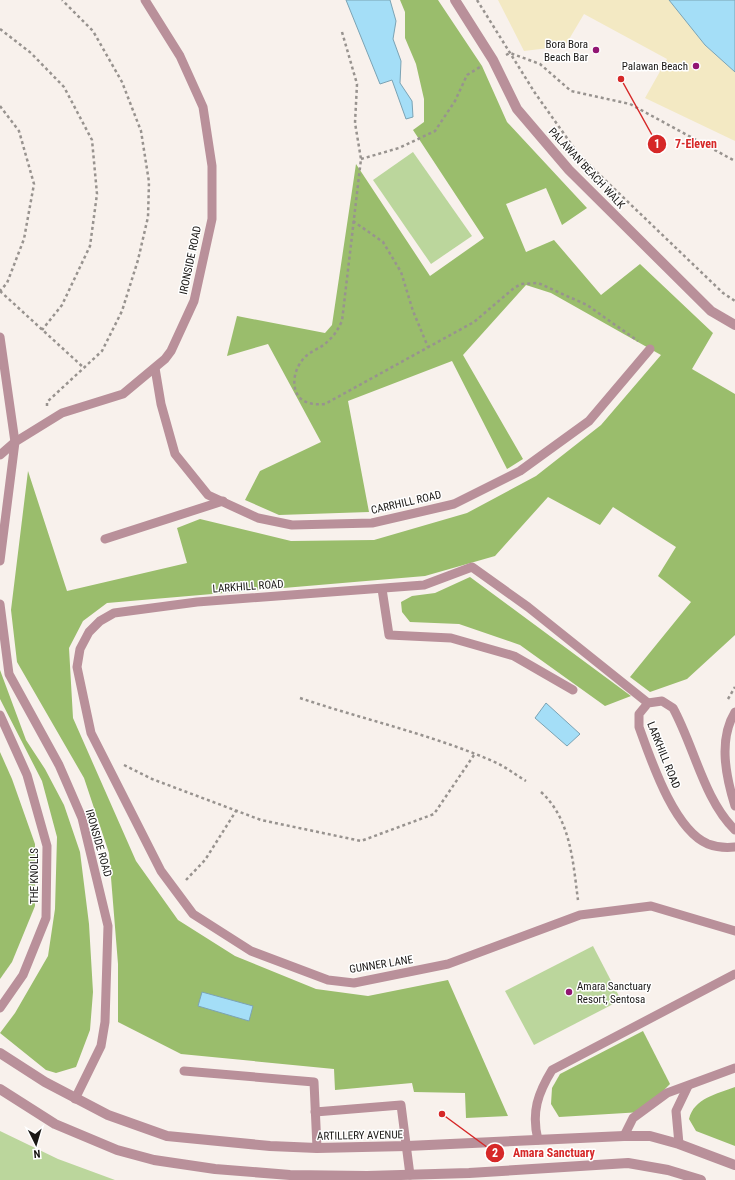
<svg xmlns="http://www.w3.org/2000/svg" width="735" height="1180" viewBox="0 0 735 1180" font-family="'Roboto Condensed',sans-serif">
  <rect width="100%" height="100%" fill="#f8f1ec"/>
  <g fill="#bbd69c">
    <path d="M413,152L472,236L431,264L373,180Z"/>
    <path d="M593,946L621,1000L534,1045L505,991Z"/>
    <path d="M0,1131L58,1159L115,1180H0Z"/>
  </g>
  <g fill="#9abd6c">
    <path d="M400,0H438L482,66L507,122L587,208L562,225L546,188L506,204L526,252L554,240L601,295L640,264L713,333L692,369L735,394V635L687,679L650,692L630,677L691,602L658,576L676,547L613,507L600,525L548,497L495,556L425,576L107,603L83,621L69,648L73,718L136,861L178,920L235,956L316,989L368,996L448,980L508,1116L466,1118L465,1093L414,1092L412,1083L335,1090L334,1069L181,1054L118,1022V964L109,853L84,778L17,662L11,610L28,471L67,591L187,563L177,528L200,519L291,541L374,540L467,513L536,476L601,425L661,355L551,293L526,285L463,355L523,459L507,469L452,361L348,401L369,512L279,515L245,500L260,471L321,442L268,344L227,356L237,316L325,333L332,325L356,164L430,276L484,238L413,130L424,122V99L416,64L405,38V12Z"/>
    <path d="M470,577L631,696L605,706L520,645L459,624L410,622L402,612L401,602L412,596L435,593Z"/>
    <path d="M0,670L26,740L45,769L64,805L80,852L89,924L93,992L90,1030L76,1067L56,1073L46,1070L0,1033L15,1013L48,956L55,909L57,837L42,781L0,699Z"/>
    <path d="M0,752L12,779L35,844V906L12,962L0,979Z"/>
    <path d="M643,1031L670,1084L642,1112L559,1117L551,1104L552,1088L560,1074Z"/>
    <path d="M735,1087V1146L696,1131L689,1119C694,1098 717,1094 735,1087Z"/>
  </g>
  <path fill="#f3e9c3" d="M498,0H669L705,45L735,72V141L645,98L667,59L584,14L565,46L524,51Z"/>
  <g fill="#a4def7" stroke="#7ba3b4">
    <path d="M346,0H390L396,21L393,39L401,61L400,83L412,101L413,117L406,119L392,80L380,84Z"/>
    <path d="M669,0H735V72L705,45Z"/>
    <path d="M546,703L580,734L567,746L535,718Z"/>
    <path d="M202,992L253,1006L249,1021L198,1006Z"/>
  </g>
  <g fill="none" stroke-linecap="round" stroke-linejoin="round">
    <g stroke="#98938f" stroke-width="2.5" stroke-dasharray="3 3" stroke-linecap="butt">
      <path d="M477,0L535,93L579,155L723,293L735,301"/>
      <path d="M0,29L31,53L64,87L92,140L97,194L90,246L62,305L42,330"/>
      <path d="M342,32L357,84L355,123L361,159L342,321C338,329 335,335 328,341C322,348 312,350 305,357C295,367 290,385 299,397C306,404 315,405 325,404L474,322L514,288L521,284L538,283L587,305L638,341"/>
      <path d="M506,55L510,53L540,64L571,91L630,104L735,161"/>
      <path d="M0,106L19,131L34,184L24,239L7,283L0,291"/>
      <path d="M361,159L399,148L435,131L455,101L467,75L480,67"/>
      <path d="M353,221L383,242L401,272L413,311L428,347"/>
      <path d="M0,291L84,368"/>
      <path d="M47,406V402L102,351L122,311L138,260L148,217L149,182L141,131L122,82L93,31L62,0"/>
      <path d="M300,698C365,720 434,735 497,763C507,768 516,775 526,781"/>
      <path d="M728,699L735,687"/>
      <path d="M124,765L152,779L261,820L361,841L434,814L474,755"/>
      <path d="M541,792C571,819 573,863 578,900"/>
      <path d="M186,880L205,860L236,811"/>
    </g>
    <g stroke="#b9909a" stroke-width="9">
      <path d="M155,368L161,404L175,454L208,495L258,518L292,525L372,523L454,504L520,471L589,421L650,349"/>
      <path d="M0,455L15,442L62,413L123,394L165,359L171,351L194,301L212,219V166L203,107L180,56L145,0"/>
      <path d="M105,539L223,501"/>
      <path d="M0,561L15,442L0,337"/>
      <path d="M382,589L389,635L451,638L514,656L573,690"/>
      <path d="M0,604L9,674L59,765L82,818L108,926L105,1022L101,1046L75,1099"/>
      <path d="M648,703L528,607L472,567L424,585L197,602L114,613L100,621L89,632L80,649L77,667L91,733L161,871L193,914L251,951L328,980L354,983L448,964L580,915L651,906L735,931"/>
      <path d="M735,712C718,740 726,777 735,806"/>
      <path d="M0,715L27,775L47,846L46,918L23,975L0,1008"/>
      <path d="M735,830C704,800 694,746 673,708L662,701L648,703L639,714V727C651,760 674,830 708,844C716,847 727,848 735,847"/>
      <path d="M184,1071L314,1082L317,1148"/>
      <path d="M315,1112L401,1105L410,1175"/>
      <path d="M624,1136L633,1118L667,1093L735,1068"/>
      <path d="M538,1140C531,1112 538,1093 552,1070L735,974"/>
      <path d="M679,1144L676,1111L688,1086"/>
    </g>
    <path stroke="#b9909a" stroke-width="10" d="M455,0L493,60L517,109L569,170L711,311L735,325"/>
    <g stroke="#b9909a" stroke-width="10">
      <path d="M0,1053L45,1082L108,1115L167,1136L270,1146L317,1148L407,1146L624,1136H650L679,1144L735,1165"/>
      <path d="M0,1089L55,1124L117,1150L154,1160L215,1169L290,1175L367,1176L469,1173L628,1163L668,1170L701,1180"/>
    </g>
  </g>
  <g fill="#911572" stroke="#fff" stroke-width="1.5">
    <circle cx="596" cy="50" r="4"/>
    <circle cx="696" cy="66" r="4"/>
    <circle cx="569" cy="992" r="4"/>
  </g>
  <g text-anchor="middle" stroke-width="3" stroke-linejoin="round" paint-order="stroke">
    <g font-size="11" fill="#1a1816" stroke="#fff" text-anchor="end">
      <text x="588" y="48">Bora Bora<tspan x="588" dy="13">Beach Bar</tspan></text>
      <text x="688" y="70">Palawan Beach</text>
      <text x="577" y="990" text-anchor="start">Amara Sanctuary<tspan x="577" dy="13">Resort, Sentosa</tspan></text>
    </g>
    <g font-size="11" fill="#1a1816" stroke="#fff">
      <text transform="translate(587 168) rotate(47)" y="4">PALAWAN BEACH WALK</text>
      <text transform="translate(190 260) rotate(-78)" y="4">IRONSIDE ROAD</text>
      <text transform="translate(406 502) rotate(-13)" y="4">CARRHILL ROAD</text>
      <text transform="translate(248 586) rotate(-4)" y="4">LARKHILL ROAD</text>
      <text transform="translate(664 755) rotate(68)" y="4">LARKHILL ROAD</text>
      <text transform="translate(99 843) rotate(74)" y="4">IRONSIDE ROAD</text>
      <text transform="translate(34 876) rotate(-90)" y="4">THE KNOLLS</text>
      <text transform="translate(381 964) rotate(-9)" y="4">GUNNER LANE</text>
      <text transform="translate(360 1135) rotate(-1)" y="4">ARTILLERY AVENUE</text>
    </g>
  </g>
  <path fill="none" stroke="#d62828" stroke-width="1.5" d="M621 79L657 144M442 1114L495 1153"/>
  <g fill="#d62828" stroke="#fff" stroke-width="1.5">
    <circle cx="621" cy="79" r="4"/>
    <circle cx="442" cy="1114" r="4"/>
    <circle cx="657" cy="144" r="10"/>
    <circle cx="495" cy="1153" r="10"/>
  </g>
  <g font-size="12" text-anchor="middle" font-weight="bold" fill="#fff">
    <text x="657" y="148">1</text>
    <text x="495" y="1157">2</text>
  </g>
  <g font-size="12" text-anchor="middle" font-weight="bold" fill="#d62828" stroke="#fff" stroke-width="3" stroke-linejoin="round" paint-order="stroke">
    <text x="696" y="148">7-Eleven</text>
    <text x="554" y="1157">Amara Sanctuary</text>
  </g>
  <g transform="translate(36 1144) rotate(175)" stroke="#ffffff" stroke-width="3" paint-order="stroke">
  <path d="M0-3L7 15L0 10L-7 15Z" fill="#1a1816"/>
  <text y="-6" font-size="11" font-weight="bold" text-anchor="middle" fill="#1a1816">N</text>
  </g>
</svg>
